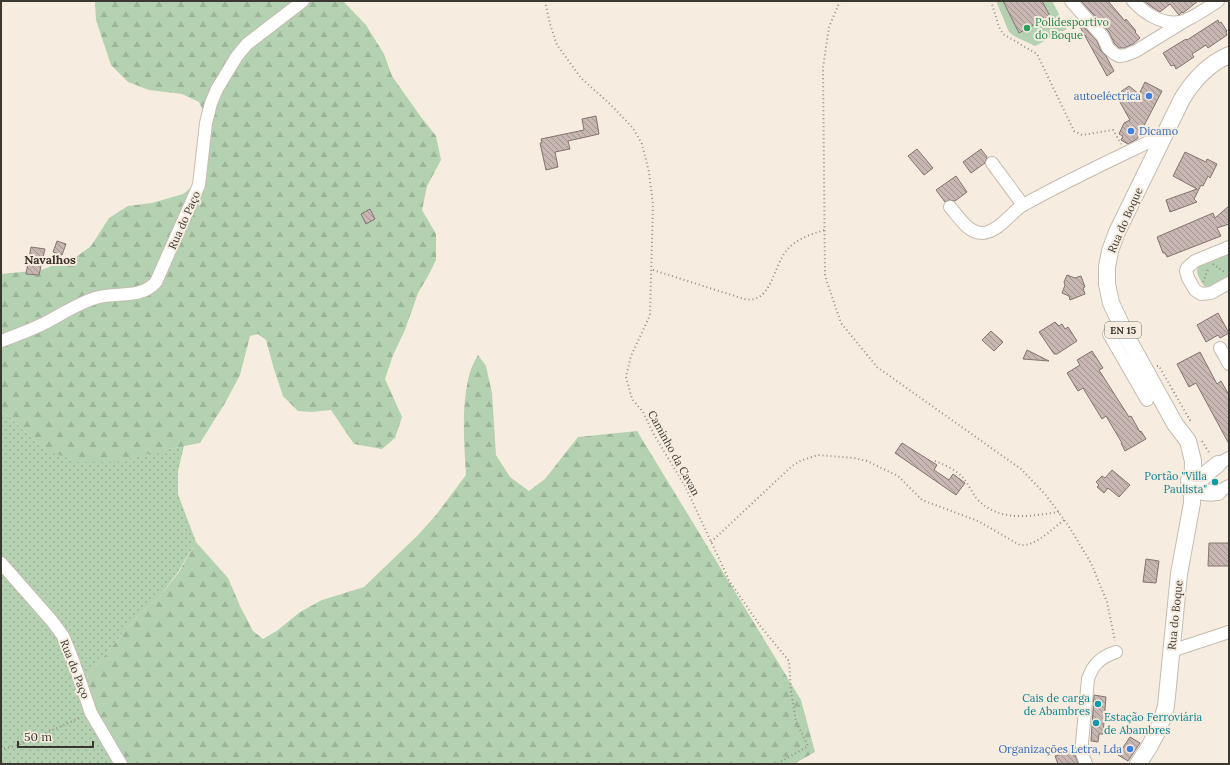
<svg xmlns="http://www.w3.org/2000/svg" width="1230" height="765" viewBox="0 0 1230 765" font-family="Lora,serif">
  <defs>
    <pattern id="grass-dots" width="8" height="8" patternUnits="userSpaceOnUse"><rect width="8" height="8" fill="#b4d1b1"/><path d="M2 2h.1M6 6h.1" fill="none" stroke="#9cb499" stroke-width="1.8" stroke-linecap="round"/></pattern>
    <pattern id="forest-firs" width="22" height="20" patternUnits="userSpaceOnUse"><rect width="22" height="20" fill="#b4d1b1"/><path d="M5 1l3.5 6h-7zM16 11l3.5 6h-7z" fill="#9cb499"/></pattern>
    <pattern id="building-back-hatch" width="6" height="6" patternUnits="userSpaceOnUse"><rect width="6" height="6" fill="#c7b6b1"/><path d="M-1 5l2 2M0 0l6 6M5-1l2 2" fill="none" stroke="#a39591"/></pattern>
  </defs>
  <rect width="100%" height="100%" fill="#f6ede0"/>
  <path fill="url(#grass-dots)" d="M1,412L10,417L39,445L158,451L184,446L178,471V494L196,542L178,572L160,596L135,619L77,689L86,712L114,764H1Z"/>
  <g fill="url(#forest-firs)">
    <path d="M95,1H343L366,25L384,54L392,76L421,117L436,136L441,160L427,186L422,210L436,234V260L428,276L418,293L405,330L393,355L385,379L402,417L395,438L382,449L354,444L331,410L311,412L298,411L283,396L274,369L266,340L258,334L250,336L240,375L225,403L200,443L158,451L116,462H79L56,454L39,445L10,417L1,412V274L41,270L75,258L91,246L109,218L128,206L152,203L183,194L207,175L210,125L199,102L182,94L149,90L128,82L111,65L96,20Z"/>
    <path d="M478,355L486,366L492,393L496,455L510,477L529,491L545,479L578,437L637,431L801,700L815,752L794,764H114L86,712L77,689L135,619L160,596L179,572L196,542L228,578L241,608L253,631L263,639L278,630L300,612L322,600L364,587L417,536L436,515L466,475C464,441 461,405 470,372C472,366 475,360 478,355Z"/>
  </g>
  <g fill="#b4d1b1">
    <path d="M996,1H1052L1067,29L1035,46L1014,36L1009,32Z"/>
    <path d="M1229,253V278L1210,287H1205C1201,282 1195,273 1198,267Z"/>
  </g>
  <g fill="url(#building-back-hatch)" stroke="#83746f">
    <path d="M1003,1H1042L1050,16L1019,33Z"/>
    <path d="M1081,1H1108L1125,21L1126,19L1136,31L1135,32L1140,38L1133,44L1124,48H1119L1114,43L1109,32Z"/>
    <path d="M1144,1H1198L1183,13L1182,12L1179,15L1170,4L1160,12L1152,7Z"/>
    <path d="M1218,20L1219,23L1221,22L1227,31L1226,32L1227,35L1208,48L1206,45L1192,54L1194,57L1176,69L1174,65L1171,66L1163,53L1186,39L1187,40Z"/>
    <path d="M1081,23L1097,41L1101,51L1106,56L1114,71L1107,76L1079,25Z"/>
    <path d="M1145,82L1162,91L1137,139L1128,144L1121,140L1123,136L1119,134L1124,123L1130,120L1116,95L1129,86L1139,94Z"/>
    <path d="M596,116L599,134L568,141L570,149L555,152L558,167L546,170L540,143H542L541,139L584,130L582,119Z"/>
    <path d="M917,149L933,168L924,175L908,156Z"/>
    <path d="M981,149L987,157L985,163L971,173L963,162Z"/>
    <path d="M1185,152L1206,162L1207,159L1217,164L1210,178L1208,176L1203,186L1201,185L1194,199L1197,202L1170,212L1166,200L1197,189L1173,176Z"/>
    <path d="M956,176L967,192L955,201L949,200L945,202L936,190Z"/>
    <path d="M1229,206V224L1217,228L1221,236L1167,257L1165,253H1163L1157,237L1213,213L1215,218Z"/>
    <path d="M370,209L375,219L366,224L361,214Z"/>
    <path d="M57,241L66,244L62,255L53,252Z"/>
    <path d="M31,247L45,249L39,275L26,274Z"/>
    <path d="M1067,275L1075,278L1081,276L1085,287L1083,288L1085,294L1070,300L1069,296L1062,293L1065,285L1064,282Z"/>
    <path d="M1218,313L1229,333L1220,338L1218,335L1206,342L1197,325Z"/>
    <path d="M1055,322L1059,326L1062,324L1065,329L1068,327L1077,341L1057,354H1054L1039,332Z"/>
    <path d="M991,331L1003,342L994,351L982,340Z"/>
    <path d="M1027,350L1049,361L1023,359Z"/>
    <path d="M1092,351L1103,368L1099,370L1129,417L1131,416L1140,432L1141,431L1146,439L1125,451L1121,443H1122L1106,416L1102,419L1083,388L1078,391L1067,373L1080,365L1077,360Z"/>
    <path d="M1200,352L1217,384L1221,381L1229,395V444L1196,383L1189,387L1177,364Z"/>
    <path d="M902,443L937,465L934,470L949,480L953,474L965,483L956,495L895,453Z"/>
    <path d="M1112,470L1130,485L1119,497L1108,488L1104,493L1097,487L1099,485L1096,482L1102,476L1105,478Z"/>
    <path d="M1209,543H1229V566H1208Z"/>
    <path d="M1146,559L1159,561L1156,583L1143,582Z"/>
    <path d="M1094,695L1106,697L1103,734H1099L1098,742L1091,741Z"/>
    <path d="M1130,737L1140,743L1128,761L1118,755Z"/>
    <path d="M1074,751L1078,764H1058L1055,756Z"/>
  </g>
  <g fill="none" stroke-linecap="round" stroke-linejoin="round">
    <defs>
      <g id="minor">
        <path d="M1071,1L1103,37L1108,48L1115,54L1119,56L1126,55L1136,51L1188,19"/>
        <path d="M1133,1C1144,13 1162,25 1180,22C1193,19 1206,8 1218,1"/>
        <path d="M992,163L1023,205"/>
        <path d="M950,207C959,217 968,233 982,233C1000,232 1011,211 1025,204C1070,179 1118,157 1165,134"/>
        <path d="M1229,247L1195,261L1187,268L1186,271L1188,278L1195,290L1201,294L1211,293L1229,283"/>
        <path d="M1109,334L1147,400"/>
        <path d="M1,341C15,336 30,330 43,324C61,315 79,302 99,297C119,292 141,299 156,282L199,185L206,123L211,103L217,89L237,56L247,44L303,1"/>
        <path d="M1220,348L1229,364"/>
        <path d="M1218,464L1229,458"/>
        <path d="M1218,492L1229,486"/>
        <path d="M1,563L52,621L63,636L71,655L91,713L121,764"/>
        <path d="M1171,651L1229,632"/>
        <path d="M1086,764L1082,753V743L1088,679C1093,664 1101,657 1116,652"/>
      </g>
      <g id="major">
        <path d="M1189,480L1190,486C1199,492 1207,494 1218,492"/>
        <path d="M1190,491L1207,473L1218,464"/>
        <path d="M1138,764C1151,746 1161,728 1166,706L1179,574L1192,503L1193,461L1188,441L1175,424L1128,339L1111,303L1107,284V267L1110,251L1117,232L1182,99C1194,79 1208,64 1229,55"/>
      </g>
    </defs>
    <use href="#minor" stroke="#c5bcaf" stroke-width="14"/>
    <use href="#major" stroke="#c5bcaf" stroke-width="18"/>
    <g stroke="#969087" stroke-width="2" stroke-dasharray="1 3" stroke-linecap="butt">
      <path d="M545,1L550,24L557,45L581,78L611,105L633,128L642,144L649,172L653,205L650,315L631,356L626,377L632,399L643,412L653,433L685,486L730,582L761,627L789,661L791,691L796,722L808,746L777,764"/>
      <path d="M840,1L829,27L823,68L825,276L841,323L877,367L1021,469L1045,494L1068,525L1091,563L1107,602L1115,641"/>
      <path d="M991,1L999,27L1003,34L1037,54L1074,131L1082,135L1113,130L1121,144"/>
      <path d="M1213,264L1226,273"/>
      <path d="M653,270L744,299C772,305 773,265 787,250C796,239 811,234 825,230"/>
      <path d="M1203,282L1209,267"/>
      <path d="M1157,366H1159L1191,422"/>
      <path d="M1202,441L1210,454"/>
      <path d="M935,461C945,465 957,470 964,479C969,485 972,493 977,499C1000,523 1030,516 1059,512"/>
      <path d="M711,542L792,466L800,461L818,455L854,458L867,461L898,476L922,500L978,521L1020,545C1035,547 1053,528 1064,520"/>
      <path d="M1,747L3,749L18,745L82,717"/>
    </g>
    <use href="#minor" stroke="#fff" stroke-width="12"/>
    <use href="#major" stroke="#fff" stroke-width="16"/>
  </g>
  <circle fill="#2e9e5b" stroke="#f6ede0" stroke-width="1.5" cx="1027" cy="28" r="4"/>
  <g fill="#3f7fe0" stroke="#f6ede0" stroke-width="1.5">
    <circle cx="1149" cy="96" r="4"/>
    <circle cx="1131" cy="131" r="4"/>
    <circle cx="1130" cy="749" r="4"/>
  </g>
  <g fill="#0f9aa8" stroke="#f6ede0" stroke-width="1.5">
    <circle cx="1215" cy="482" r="4"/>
    <circle cx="1098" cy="704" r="4"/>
    <circle cx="1096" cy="723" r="4"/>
  </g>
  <g text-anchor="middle" stroke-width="4" stroke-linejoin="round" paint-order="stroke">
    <rect fill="#f6ede0" stroke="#736e66" stroke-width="1" x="1105" y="322" width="36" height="16" rx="3"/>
    <g font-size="10" font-weight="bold" fill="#3b3832">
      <text x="1123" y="334">EN 15</text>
    </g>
    <g font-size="11" fill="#27864d" stroke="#f6ede0" text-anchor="start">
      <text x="1035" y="26">Polidesportivo<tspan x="1035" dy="13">do Boque</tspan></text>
    </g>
    <g font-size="11" fill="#366cbe" stroke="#f6ede0" text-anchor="end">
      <text x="1141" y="100">autoeléctrica</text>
      <text x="1139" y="135" text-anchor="start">Dicamo</text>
      <text x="1122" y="753">Organizações Letra, Lda</text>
    </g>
    <g font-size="11" fill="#3b3832" stroke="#f6ede0">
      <text transform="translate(184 220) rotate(-66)" y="4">Rua do Paço</text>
      <text transform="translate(1125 220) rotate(-66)" y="4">Rua do Boque</text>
      <text transform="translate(674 453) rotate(61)" y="4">Caminho da Cavan</text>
      <text transform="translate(1175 615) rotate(-84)" y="4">Rua do Boque</text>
      <text transform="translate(75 669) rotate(69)" y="4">Rua do Paço</text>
    </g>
    <g font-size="11" fill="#0d838f" stroke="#f6ede0" text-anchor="end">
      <text x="1207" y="480">Portão "Villa<tspan x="1207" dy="13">Paulista"</tspan></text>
      <text x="1090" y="702">Cais de carga<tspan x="1090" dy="13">de Abambres</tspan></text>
      <text x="1104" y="721" text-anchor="start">Estação Ferroviária<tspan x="1104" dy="13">de Abambres</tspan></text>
    </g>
    <g font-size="12" font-weight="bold" fill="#3a3329" stroke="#f6ede0">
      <text x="50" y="264">Navalhos</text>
    </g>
  </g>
  <rect width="1230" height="765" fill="none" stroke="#3b3832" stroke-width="4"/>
  <path d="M18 741v6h75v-6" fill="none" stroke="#3b3832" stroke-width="2"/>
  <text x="24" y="741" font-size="12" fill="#3b3832" stroke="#f6ede0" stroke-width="3" paint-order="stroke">50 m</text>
</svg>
